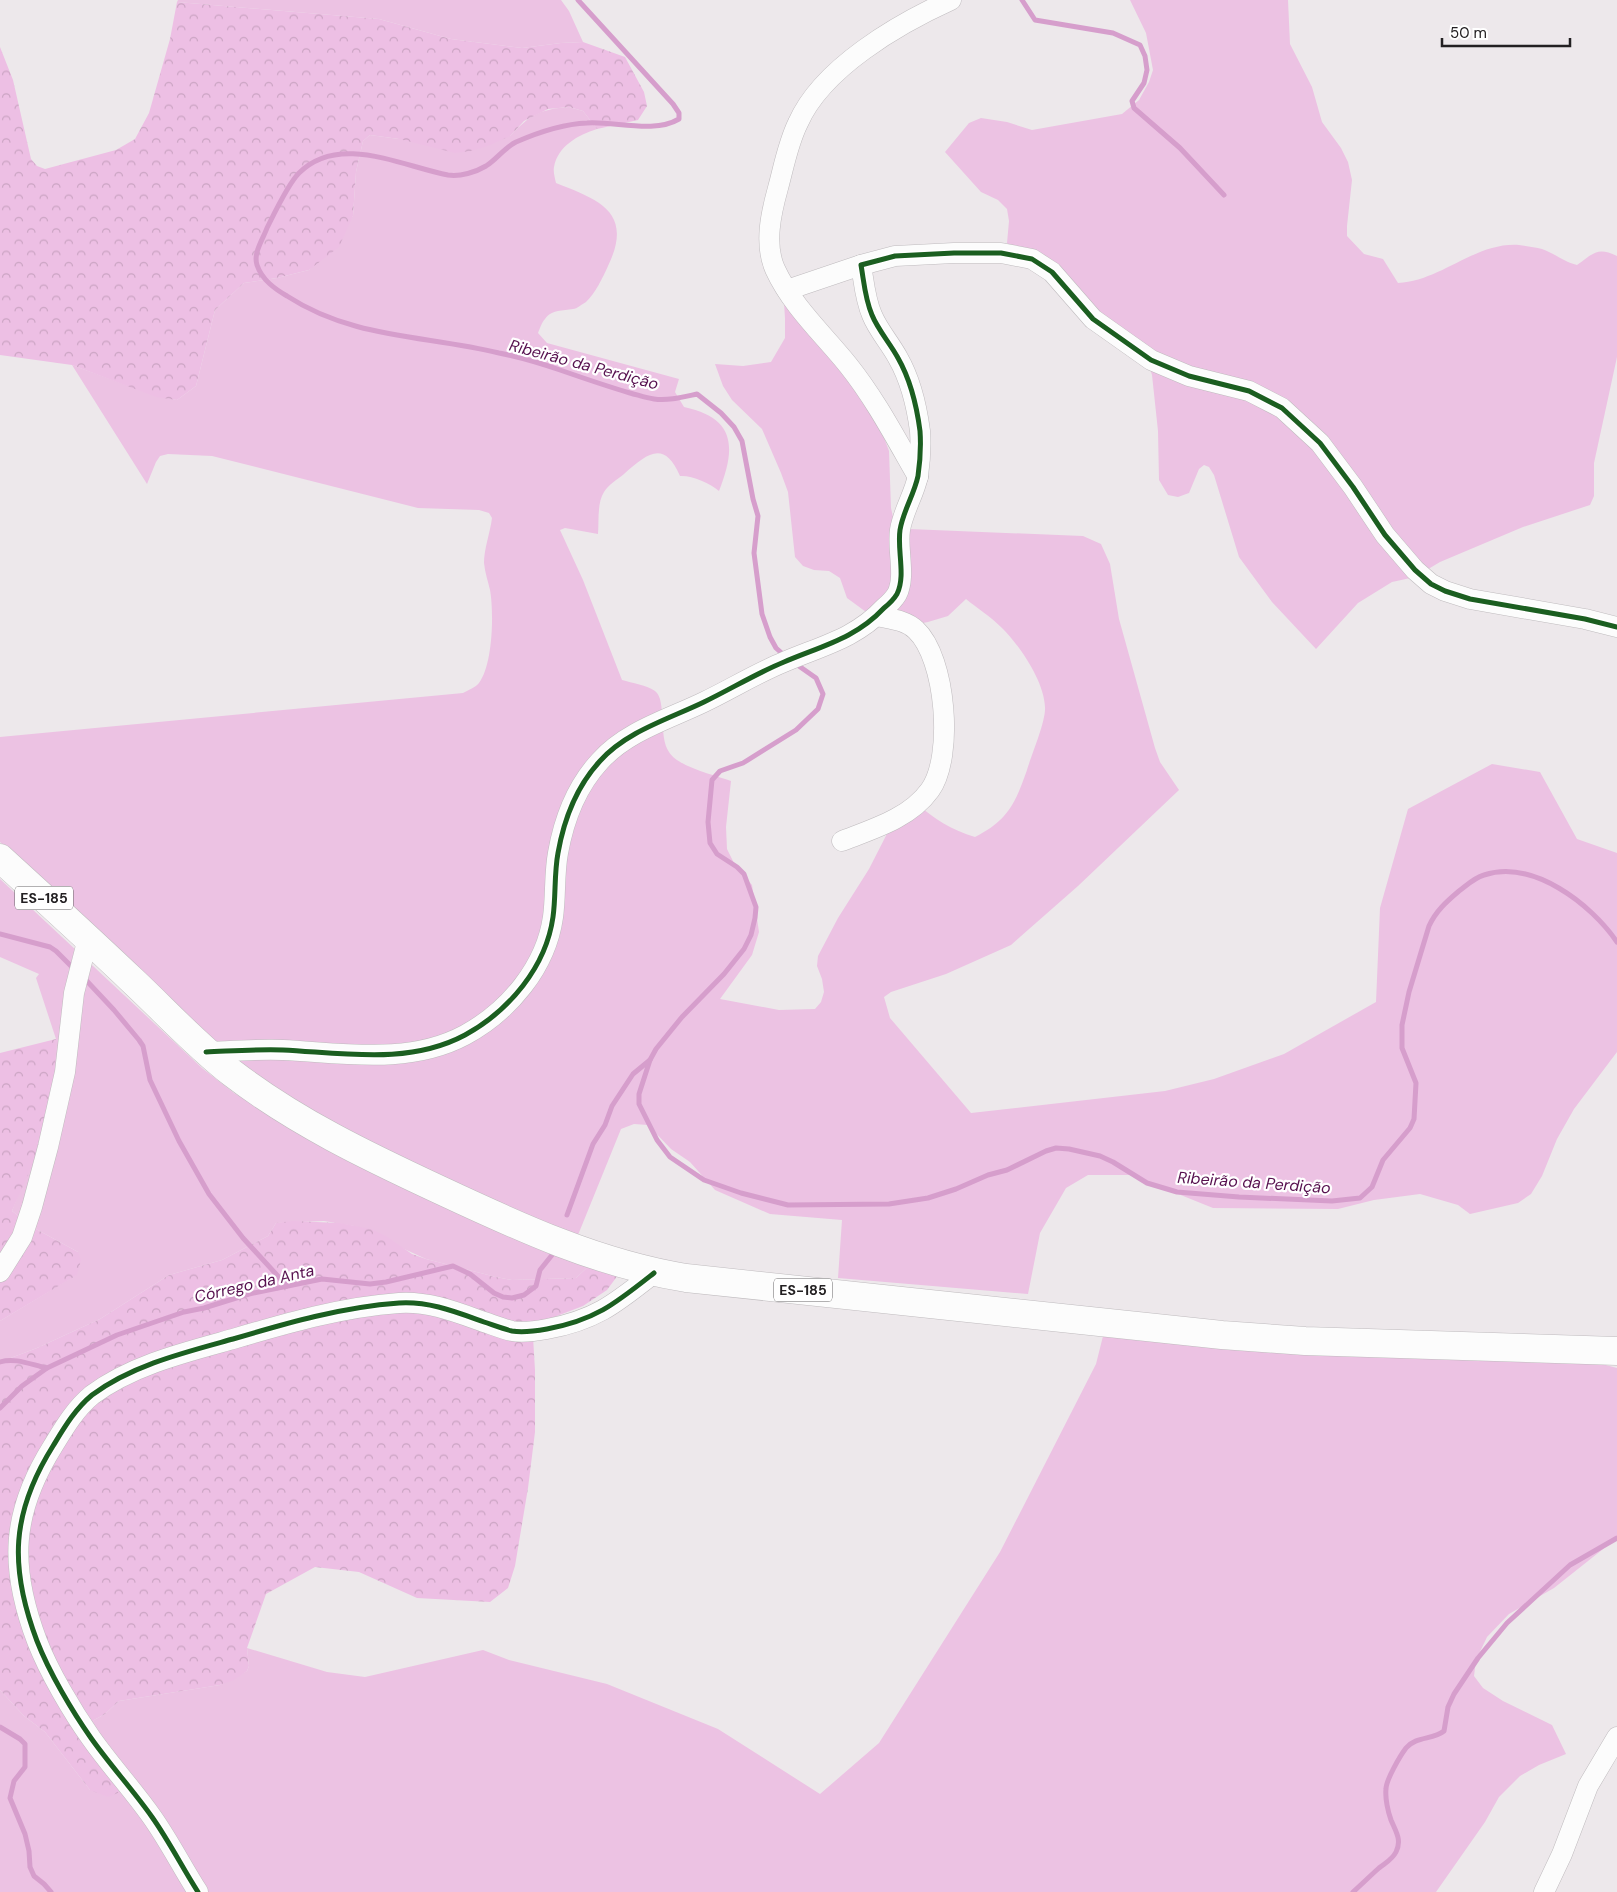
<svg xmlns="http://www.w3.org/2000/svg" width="1617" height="1892" viewBox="0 0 1617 1892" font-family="'DM Sans',sans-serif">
  <defs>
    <pattern id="forest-crowns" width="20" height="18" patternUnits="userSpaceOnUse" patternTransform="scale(1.25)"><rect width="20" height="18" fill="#edbfe4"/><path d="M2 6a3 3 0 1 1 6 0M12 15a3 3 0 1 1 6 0" fill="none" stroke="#cba4c3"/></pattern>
  </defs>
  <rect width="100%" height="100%" fill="#ede8eb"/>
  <g fill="#ecc2e3">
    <path d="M178,0H561L569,11L583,42L561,43L522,48L451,39L379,19L177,2Z"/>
    <path d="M1130,0H1288L1290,44L1312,87L1322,122L1341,148L1348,162L1352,180L1347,226V236L1364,254L1383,259L1398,283C1441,281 1475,242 1519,245C1526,246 1535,247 1542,249C1554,253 1564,262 1577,265C1593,254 1597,246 1617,256V357L1594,463V496L1590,505L1523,527L1440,562L1415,577L1392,582L1358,603L1316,649L1272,602L1239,557L1214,475L1209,467L1204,465L1199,469L1189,493L1178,497L1168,495L1159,480L1158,431L1152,375L1147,359L1007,243L1009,221L1007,209L998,200L981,192L945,152L969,123L981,118L1007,122L1032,130L1122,114L1139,100L1149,82L1153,70L1146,33Z"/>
    <path d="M569,107L583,111L597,129C578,135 558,146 554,167C553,172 555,178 556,183C599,200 634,212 608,266C603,277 595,294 586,302C582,304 577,309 573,309C563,311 552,309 545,319C542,322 540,328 538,333L547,343L679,379L675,392L684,407C736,418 736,448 719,491C710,483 691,475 680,476C664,439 647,454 624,474C618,479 608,485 604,492C597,503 599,521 598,534L565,528L560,530L583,580L622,680C632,683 647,685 655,691C667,700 658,736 669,752C678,767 715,775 731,781L726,827L727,849L734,863L752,885L759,932L752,955L720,999L779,1010L815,1009L821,1002L824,992L822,979L817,966L818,956L838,918L869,869L894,820L916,803C934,819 952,830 975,837C1008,820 1015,804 1027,770C1031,756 1046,721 1045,707C1044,681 1020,646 1002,628C991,617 977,608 966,599L948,616L928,622L907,626L877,620L847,598L840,578L829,571L814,570L803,566L795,557L788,492L781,473L762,429L732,400L723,386L715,364L743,366L771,362L785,338V318L783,287L874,411L889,451L891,508L893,517L899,526L909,529L1083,536L1101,544L1110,564L1119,619L1155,748L1160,762L1179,790L1078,886L1011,945L946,974L891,992L884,997L890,1018L971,1113L1165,1091L1214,1079L1284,1054L1376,1002L1380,908L1408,809L1492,764L1540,772L1577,839L1617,853V1052L1574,1109L1557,1139L1542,1176L1531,1194L1518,1203L1470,1214L1458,1205L1420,1194L1374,1200L1338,1209L1213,1208L1131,1175H1088L1066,1188L1040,1233L1028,1294L838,1278L842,1220L770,1214L715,1190L690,1162L671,1149L648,1125L634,1124L621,1129L578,1235L555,1229L386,1154L245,1071L0,842V737L463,693C468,690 475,688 479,683C493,665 494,612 490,590C488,581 485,573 484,563C484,549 490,533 492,518L489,513L479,510L418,508L212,456L168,454L160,456L156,462L147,484L72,365L156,396L177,400L196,386L215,310L244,283L277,278L309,270L353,216L356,172L363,141L370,135L399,139L510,136C530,115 540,109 569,107Z"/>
    <path d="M0,879L202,1068L234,1093L353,1163L565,1257L591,1264L576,1278L512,1280L496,1277L426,1259L354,1226L324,1221L276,1223L268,1236L222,1260L169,1275L100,1319L37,1348L0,1362V1321L76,1275L78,1252L36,1229L12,1211L17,1198L56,1039L36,978L39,974L0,957Z"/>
    <path d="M1106,1324L1560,1353L1617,1368V1538L1554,1588L1509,1614L1487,1637L1476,1660L1474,1676L1483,1688L1503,1701L1552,1725L1566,1754L1539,1765L1520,1776L1499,1797L1485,1822L1436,1892H0V1690L24,1716L45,1732L90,1790L89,1728L94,1720L105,1714L119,1701L220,1685L247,1671L249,1666L247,1648L327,1672L365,1677L483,1650L509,1660L607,1684L718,1729L820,1794L879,1743L1000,1552L1096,1364Z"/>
  </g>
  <g fill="url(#forest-crowns)">
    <path d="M177,2L379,19L451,39L522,48L561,43L583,42L625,57L644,92L647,106L638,120L597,129L583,111L569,107L548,109L524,121L510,136L488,146L471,151L455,153L399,139L370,135L363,141L356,172L353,216L339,247L309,270L277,278L244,283L215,310L196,386L177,400L156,397L72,365L0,355V47L13,80L31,159L37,166L45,169L116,150L135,139L149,113L170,39Z"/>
    <path d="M56,1039L54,1087L44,1126L33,1163L12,1211L36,1229L78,1252L81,1260L77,1275L0,1321V1053Z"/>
    <path d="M292,1221L340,1223L371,1229L386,1236L412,1254L426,1259L496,1277L512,1280L576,1278L591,1264L621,1271L607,1290L583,1306L549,1319L533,1337L535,1370V1432L528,1488L515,1566L508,1588L490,1602L417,1598L359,1572L315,1567L266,1594L247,1648L249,1666L247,1671L234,1680L220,1685L119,1701L105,1714L94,1720L89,1728L121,1772L118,1793L108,1797L90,1790L45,1732L24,1716L0,1690V1362L37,1348L100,1319L169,1275L222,1260L268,1236L276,1223Z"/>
  </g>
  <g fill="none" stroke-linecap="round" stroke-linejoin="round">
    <g stroke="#d69ecc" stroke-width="5">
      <path d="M578,0L673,104L679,113V119C654,134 615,121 587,123C562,124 539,132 516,142C504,148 497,159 486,166C476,172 460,177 448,175C401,166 339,133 299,173C288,184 274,214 267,228C263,239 253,253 257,265C262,280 275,289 287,296C353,339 425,335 499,353C519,357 540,363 560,370C583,378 606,386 630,393C638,395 646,398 654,399C668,401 683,397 697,394L721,413L734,427L742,441L753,499L758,516L754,553L762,614L770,637L776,648L785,656"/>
      <path d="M1022,0L1035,20L1113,33L1140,45L1145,56L1147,70L1144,83L1132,101L1134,108L1180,148L1224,195"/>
      <path d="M796,664L816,678L823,694L818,709L796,730L743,763L720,771L712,780L708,822L710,843L717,854L737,867L744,874L756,907L755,918L751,935L744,949L724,974L682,1017L656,1049L650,1060L639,1094V1104L657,1140L670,1157L704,1180L741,1193L788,1205L889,1204L928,1198L956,1189L988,1175L1007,1170L1046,1151L1056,1148L1069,1149L1100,1156L1113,1162L1147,1183L1177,1192L1239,1197L1332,1201L1360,1198L1372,1187L1383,1160L1410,1128L1414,1119L1416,1083L1402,1048V1025L1409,992L1429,926C1436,911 1446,902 1459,891C1467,885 1474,878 1484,875C1533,859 1591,904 1617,942"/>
      <path d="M0,934L50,947L56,951L74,969"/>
      <path d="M84,978L114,1010L139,1040L143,1046L150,1080L179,1141L209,1194L243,1238L287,1286"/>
      <path d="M567,1215L593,1144L605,1125L612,1106L633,1074L650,1060"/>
      <path d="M0,1362C15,1357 32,1365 47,1368"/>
      <path d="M0,1408L22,1386L47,1368L117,1335L184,1312L204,1308L249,1294L322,1279L370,1284L386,1282L453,1266L470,1274L494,1293L503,1297L512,1298L524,1295L536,1286L540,1270L556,1250"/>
      <path d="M0,1727L20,1739L25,1744V1767L14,1781L10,1798L25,1834L29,1851L30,1867L34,1876L44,1884L51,1892"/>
      <path d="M1353,1892C1362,1884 1370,1876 1379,1868C1385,1863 1392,1860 1396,1852C1402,1840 1396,1832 1391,1820C1388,1812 1385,1798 1386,1789C1386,1780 1400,1756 1406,1748C1416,1736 1433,1740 1444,1731L1448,1707L1454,1694L1478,1658L1507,1623L1570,1565L1617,1538"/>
    </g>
    <defs>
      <g id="street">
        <path d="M787,290L861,265"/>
        <path d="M918,477C896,439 876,400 848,365C823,334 792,306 775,269C764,244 771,213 778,188C784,166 788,143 798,123C822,68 898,24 951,0"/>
        <path d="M842,841C873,829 910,818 930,790C954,757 946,658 916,630C906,620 890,619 877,616"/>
        <path d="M206,1052C232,1051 258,1049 283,1050C344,1053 409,1065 465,1035C509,1011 546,967 553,917C556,896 554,874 558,853C564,819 576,787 600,761C627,731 669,719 704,702C731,689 757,673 784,662C821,646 855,639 884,608C889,604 894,599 897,594C906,576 897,550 900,530C903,511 914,495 918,476C920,462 921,445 920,431C917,408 910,379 898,358C890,343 878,330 872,315C865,299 864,282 861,265L895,256L954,253H1001L1032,259L1052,272L1093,319L1151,360L1189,376L1249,391L1282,408L1320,443L1353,487L1385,535L1415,570L1431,584L1445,591L1470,599L1585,619L1617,627"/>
        <path d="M0,1272L22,1237L32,1207L48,1147L65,1072L74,993L88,938"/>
        <path d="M198,1892C182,1867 169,1841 152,1817C133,1790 110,1765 91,1738C72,1711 49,1672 37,1641C9,1567 11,1513 53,1446C64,1428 75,1409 92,1395C132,1365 186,1352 233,1339C287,1323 342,1307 399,1303C429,1301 456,1312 484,1322C493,1325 503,1329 512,1331C523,1333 536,1331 547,1329C596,1320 616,1303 654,1273"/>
        <path d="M1544,1892L1562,1854L1588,1786L1617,1737"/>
      </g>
      <path id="primary" d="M0,858C45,899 89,939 133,981C166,1012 196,1045 232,1073C296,1122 367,1156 440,1190C519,1227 599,1264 686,1278L1222,1335L1305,1341L1617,1351"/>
    </defs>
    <use href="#street" stroke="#bfbbbe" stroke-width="21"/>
    <use href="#primary" stroke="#bfbbbe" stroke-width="29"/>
    <use href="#street" stroke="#fcfcfc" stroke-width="20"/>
    <use href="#primary" stroke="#fcfcfc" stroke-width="28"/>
    <defs>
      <g id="cycleway">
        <path d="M206,1052C232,1051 258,1049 283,1050C344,1053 409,1065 465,1035C509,1011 546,967 553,917C556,896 554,874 558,853C564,819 576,787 600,761C627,731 669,719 704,702C731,689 757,673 784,662C821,646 855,639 884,608C889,604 894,599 897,594C906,576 897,550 900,530C903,511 914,495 918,476C920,462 921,445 920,431C917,408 910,379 898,358C890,343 878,330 872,315C865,299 864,282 861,265L895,256L954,253H1001L1032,259L1052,272L1093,319L1151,360L1189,376L1249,391L1282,408L1320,443L1353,487L1385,535L1415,570L1431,584L1445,591L1470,599L1585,619L1617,627"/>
        <path d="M198,1892C182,1867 169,1841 152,1817C133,1790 110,1765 91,1738C72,1711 49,1672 37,1641C9,1567 11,1513 53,1446C64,1428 75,1409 92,1395C132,1365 186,1352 233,1339C287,1323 342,1307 399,1303C429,1301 456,1312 484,1322C493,1325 503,1329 512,1331C523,1333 536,1331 547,1329C596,1320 616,1303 654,1273"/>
      </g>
    </defs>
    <use href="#cycleway" stroke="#fff" stroke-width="8"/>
    <use href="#cycleway" stroke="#1b5e20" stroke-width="5"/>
  </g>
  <g text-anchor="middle" stroke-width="4.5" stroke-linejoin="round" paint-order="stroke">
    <g fill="#fff" stroke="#656364" stroke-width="1">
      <rect x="15" y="886.5" width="58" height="23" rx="4"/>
      <rect x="774" y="1278.5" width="58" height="23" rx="4"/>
    </g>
    <g font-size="14" font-weight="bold" fill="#232022">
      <text x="44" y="903">ES-185</text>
      <text x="803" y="1295">ES-185</text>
    </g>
    <g font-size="16" font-style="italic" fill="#57114f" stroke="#fff">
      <text transform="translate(584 364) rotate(15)" y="6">Ribeirão da Perdição</text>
      <text transform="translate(1254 1182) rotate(4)" y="6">Ribeirão da Perdição</text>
      <text transform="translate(254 1283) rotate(-13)" y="6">Córrego da Anta</text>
    </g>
  </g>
  <path d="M1442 38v8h128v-8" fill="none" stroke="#232022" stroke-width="2.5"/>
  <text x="1450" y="38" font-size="15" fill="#232022" stroke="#ffffff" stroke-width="4" paint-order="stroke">50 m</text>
</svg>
